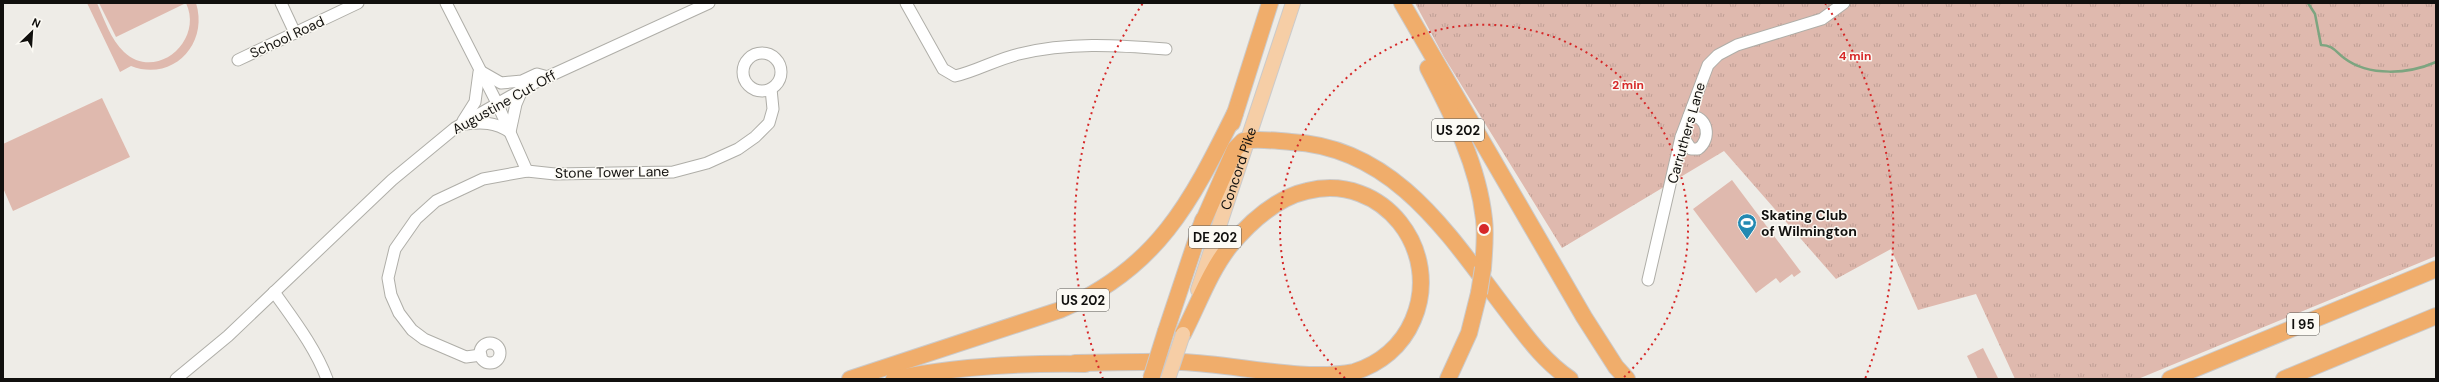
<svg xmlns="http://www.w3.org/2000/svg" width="2439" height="382" viewBox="0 0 2439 382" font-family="'DM Sans',sans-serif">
  <defs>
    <pattern id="grass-tufts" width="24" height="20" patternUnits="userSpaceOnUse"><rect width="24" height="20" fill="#dfb9ae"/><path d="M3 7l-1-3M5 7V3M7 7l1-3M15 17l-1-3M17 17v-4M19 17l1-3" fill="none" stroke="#be9e94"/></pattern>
  </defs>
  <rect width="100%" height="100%" fill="#eeece7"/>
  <path fill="url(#grass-tufts)" d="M1415,3H2436V256L2138,379H2015L1976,294L1918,310L1891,249L1836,279L1724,151L1562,248L1444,57Z"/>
  <g fill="#dfb9ae">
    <path d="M87,3H97C104,19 111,40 124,52C156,82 204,41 186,3H196C209,45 172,82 131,66L120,72Z"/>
    <path d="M99,3H184V4L116,37Z"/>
    <path d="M102,98L130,157L13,211L3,188V144Z"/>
    <path d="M1732,180L1801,272L1794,277L1792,274L1780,283L1776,278L1756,293L1693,209Z"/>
    <path d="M1983,348L1998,378L1997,379H1978L1967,356Z"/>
  </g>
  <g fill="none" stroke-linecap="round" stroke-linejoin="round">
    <path stroke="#7da580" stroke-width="2.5" d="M2308,3L2315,14L2321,45C2333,45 2336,52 2344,58C2369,77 2409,74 2436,62"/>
    <defs>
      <g id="minor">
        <path d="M281,3L295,33"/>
        <path d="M446,3L497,103L527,171"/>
        <path d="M906,3L943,69L955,76C977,71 997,59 1019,54C1068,42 1116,45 1166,49"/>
        <circle cx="762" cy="72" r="19"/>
        <path d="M238,60L358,3"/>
        <path d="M480,71L501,83L522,81L537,74L548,77"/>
        <path d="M463,121L475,102L479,72"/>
        <path d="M465,124C482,122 495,122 510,132L516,104L522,90"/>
        <path d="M1682,135L1691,149H1698C1712,139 1708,115 1689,116"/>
        <path d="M1648,280L1681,137L1708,65L1718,55L1737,45L1822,19L1844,3"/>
        <path d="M274,292C293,319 315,347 327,379"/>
        <circle cx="490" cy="353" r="10"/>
        <path d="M481,355L466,357L424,339L412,330L399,313L391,295L388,278L395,249L416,219L436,201L483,179L527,171L555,174L673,172L707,163L738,149L755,137L769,123L773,109L771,89"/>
        <path d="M176,379L228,336L392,180L455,128L532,84L709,3"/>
      </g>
      <g id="major">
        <path id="s1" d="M1198,290L1293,3"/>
      </g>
      <g id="highway">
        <path d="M1402,3L1584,317L1616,367L1627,379"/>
        <path d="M1428,68C1453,116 1478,165 1484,219C1486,235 1484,252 1483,268"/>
        <path d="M1232,123L1270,3"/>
        <path d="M1199,231L1235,149L1243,141C1258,138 1276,141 1291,142C1397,147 1452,240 1510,315C1529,340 1544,361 1570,379"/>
        <path d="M1166,331L1203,220"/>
        <path d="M1075,363C1110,363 1147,361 1182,362C1236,364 1301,382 1354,372C1380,364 1402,346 1413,320C1443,251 1383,172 1307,191C1276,198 1250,222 1230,246C1210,271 1198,305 1183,334"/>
        <path d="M850,379L1060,310C1157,269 1191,202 1235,113"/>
        <path d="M894,379C957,366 1021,363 1085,364"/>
        <path d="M1448,379L1469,333L1479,293"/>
        <path d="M2170,379L2436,269"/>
        <path d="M2284,379L2436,316"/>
      </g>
    </defs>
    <use href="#minor" stroke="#afaea8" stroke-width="13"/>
    <use href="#major" stroke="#cbcaca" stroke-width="16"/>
    <use href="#highway" stroke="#cbcaca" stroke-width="18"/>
    <use href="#minor" stroke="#fff" stroke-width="11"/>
    <use href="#major" stroke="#f6cea6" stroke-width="14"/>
    <use href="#highway" stroke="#f0ad6b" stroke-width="16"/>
    <defs>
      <path id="major-bridge" d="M1168,379L1183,334"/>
      <g id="highway-bridge">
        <path d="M1479,293L1483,268"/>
        <path d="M1151,379L1166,331"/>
      </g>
    </defs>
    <use href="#major-bridge" stroke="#cbcaca" stroke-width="16" stroke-linecap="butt"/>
    <use href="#highway-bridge" stroke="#cbcaca" stroke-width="18" stroke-linecap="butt"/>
    <use href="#major-bridge" stroke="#f6cea6" stroke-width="14"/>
    <use href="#highway-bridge" stroke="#f0ad6b" stroke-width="16"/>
  </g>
  <g fill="none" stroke="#d62828" stroke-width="2" stroke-dasharray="2 4">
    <path d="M1345 378A204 204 0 1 1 1623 378"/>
    <path d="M1103 379A409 409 0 0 1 1143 3M1825 3A409 409 0 0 1 1865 379"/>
  </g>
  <defs>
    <symbol id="stadium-pin" viewBox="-11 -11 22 30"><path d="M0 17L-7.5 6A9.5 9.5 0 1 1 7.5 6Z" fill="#2389b2" stroke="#fcfaf4"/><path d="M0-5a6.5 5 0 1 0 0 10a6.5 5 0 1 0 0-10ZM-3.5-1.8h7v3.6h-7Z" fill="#fff"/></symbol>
  </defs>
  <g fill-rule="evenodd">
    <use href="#stadium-pin" x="1736" y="212" width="22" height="30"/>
  </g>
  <g text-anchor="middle" stroke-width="3" stroke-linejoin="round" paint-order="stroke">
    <g fill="#fcfaf4" stroke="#585653" stroke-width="1">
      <rect x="1432" y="119" width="52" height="22" rx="3"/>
      <rect x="1189" y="226" width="52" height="22" rx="3"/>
      <rect x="1057" y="289" width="52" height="22" rx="3"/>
      <rect x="2287" y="313" width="32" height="22" rx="3"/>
    </g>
    <g font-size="13" font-weight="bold" fill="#11100e">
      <text x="1458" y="135">US 202</text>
      <text x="1215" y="242">DE 202</text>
      <text x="1083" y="305">US 202</text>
      <text x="2303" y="329">I 95</text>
    </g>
    <g font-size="14" fill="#11100e" stroke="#fcfaf4">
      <text transform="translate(287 37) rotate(-25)" y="5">School Road</text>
      <text transform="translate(504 102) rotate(-29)" y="5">Augustine Cut Off</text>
      <text transform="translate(1686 133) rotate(-74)" y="5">Carruthers Lane</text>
      <text dy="5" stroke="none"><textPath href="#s1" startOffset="128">Concord Pike</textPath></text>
      <text transform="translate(612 172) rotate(-1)" y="5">Stone Tower Lane</text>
    </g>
    <g font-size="14" font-weight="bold" fill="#11100e" stroke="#fcfaf4" text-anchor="start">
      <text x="1761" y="220">Skating Club<tspan x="1761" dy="16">of Wilmington</tspan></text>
    </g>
  </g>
  <circle cx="1484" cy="229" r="6" fill="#d62828" stroke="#fcfaf4" stroke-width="2"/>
  <g font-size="12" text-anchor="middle" font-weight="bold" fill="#d62828" stroke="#fcfaf4" stroke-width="3" stroke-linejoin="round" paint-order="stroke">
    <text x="1855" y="60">4 min</text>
    <text x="1628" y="89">2 min</text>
  </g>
  <rect width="2439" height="382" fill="none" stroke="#11100e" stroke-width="8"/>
  <g transform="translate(32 32) rotate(25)" stroke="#fcfaf4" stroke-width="3" paint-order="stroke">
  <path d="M0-3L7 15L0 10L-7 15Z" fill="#11100e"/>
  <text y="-6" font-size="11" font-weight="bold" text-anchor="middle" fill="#11100e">N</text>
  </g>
</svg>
